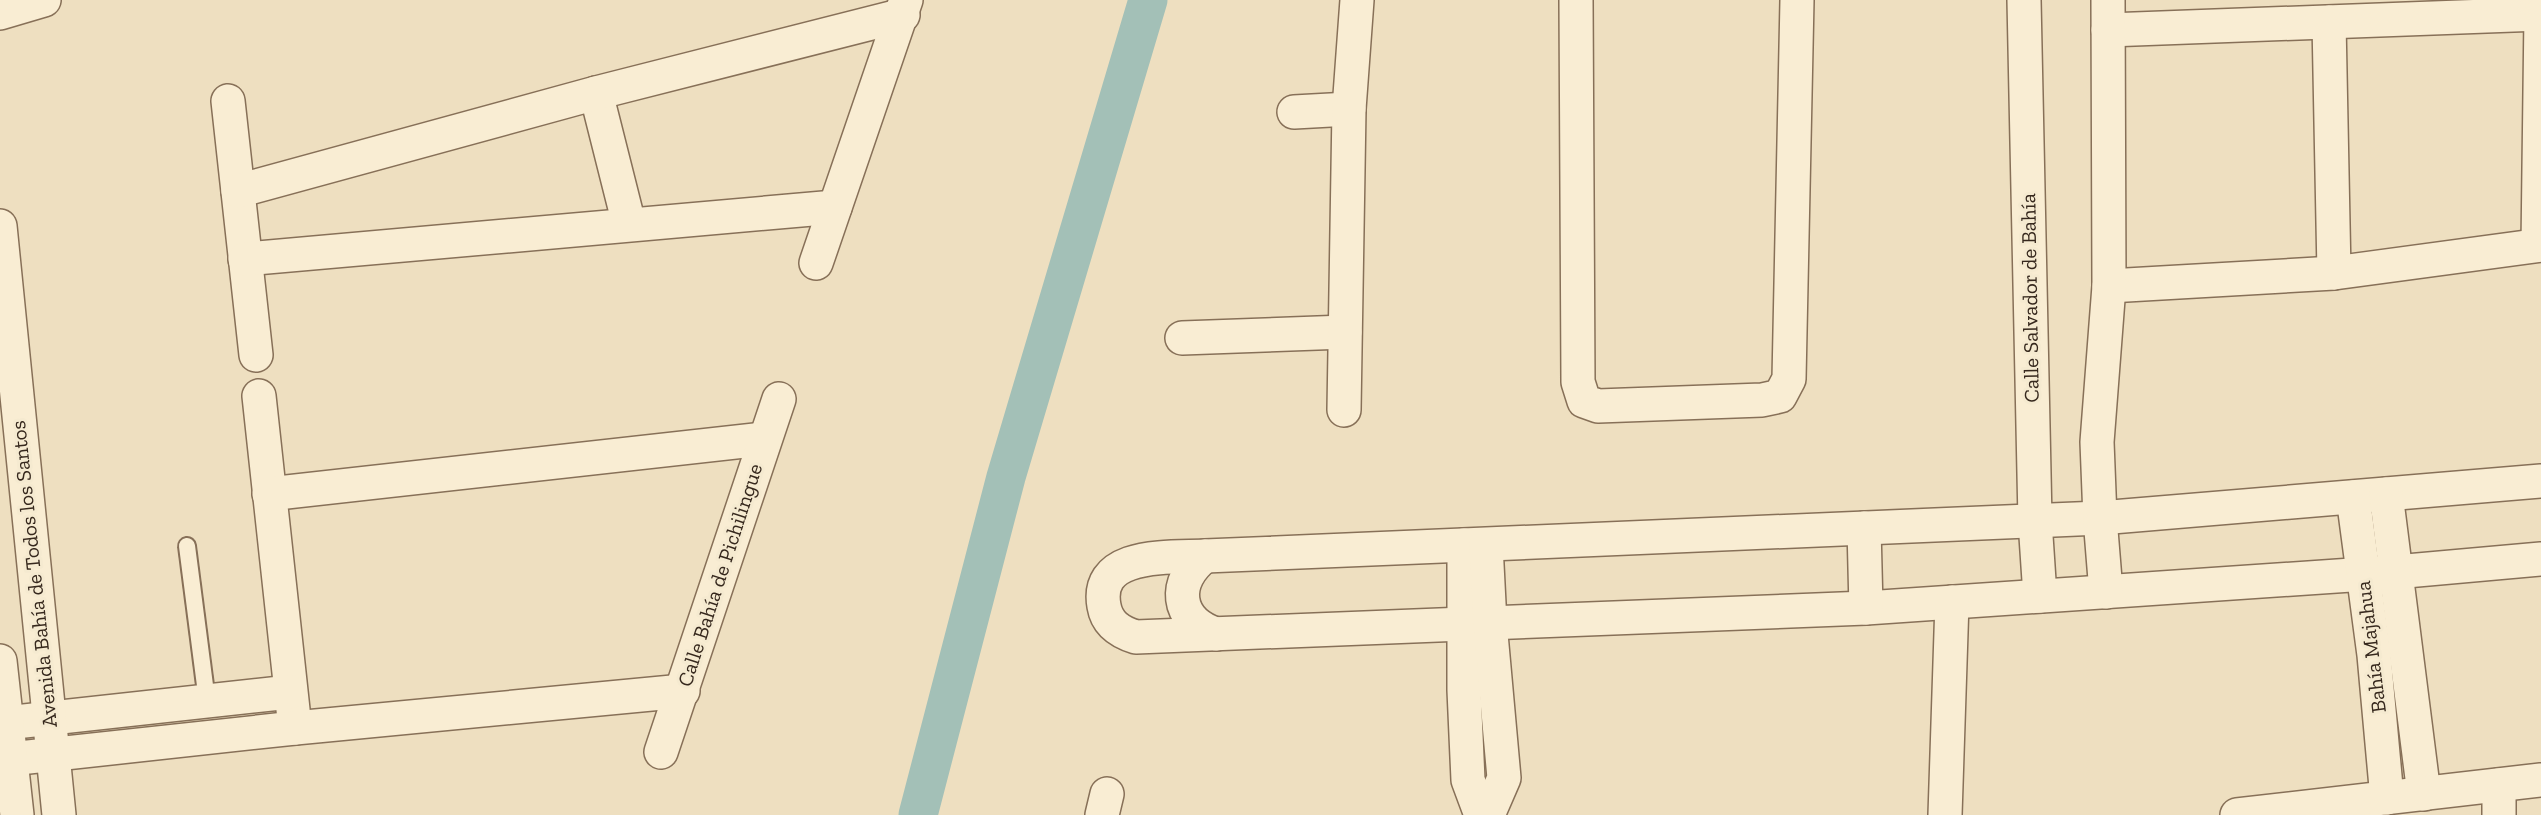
<svg xmlns="http://www.w3.org/2000/svg" width="2541" height="815" viewBox="0 0 2541 815" font-family="'Zilla Slab',serif">
  <rect width="100%" height="100%" fill="#eedfc0"/>
  <g fill="none" stroke-linecap="round" stroke-linejoin="round">
    <path stroke="#a3c0b7" stroke-width="39" d="M918,815L1006,477L1148,0"/>
    <defs>
      <path id="service" d="M187,546L207,701"/>
      <g id="minor">
        <path d="M1576,0L1578,382L1584,401L1598,406L1762,400L1780,396L1789,379L1797,0"/>
        <path d="M2024,0L2035,521L2040,596"/>
        <path d="M0,13L44,0"/>
        <path d="M2329,22L2334,273"/>
        <path d="M2108,30L2541,14"/>
        <path d="M596,93L629,224"/>
        <path d="M228,101L256,355"/>
        <path d="M1294,112L1349,109"/>
        <path d="M238,191L596,93L903,15"/>
        <path d="M2538,245L2541,14"/>
        <path d="M245,259L835,207"/>
        <path d="M816,263L906,0"/>
        <path d="M2109,286L2334,273L2541,245"/>
        <path d="M1182,338L1345,332"/>
        <path d="M259,396L295,728"/>
        <path d="M1344,410L1349,109L1357,0"/>
        <path d="M2541,481L2100,518L1205,556C1171,558 1094,551 1104,606C1107,624 1120,632 1136,637L1866,608L2395,572L2541,559"/>
        <path d="M269,494L764,439"/>
        <path d="M2386,494L2424,794"/>
        <path d="M2353,497L2374,655L2387,798"/>
        <path d="M1864,528L1866,608"/>
        <path d="M1464,545V690L1468,780L1481,815"/>
        <path d="M1486,545L1490,623L1504,778L1488,815"/>
        <path d="M1205,556C1172,581 1175,620 1216,634"/>
        <path d="M2106,592L2100,518L2097,442L2109,286L2108,0"/>
        <path d="M6,723L290,692"/>
        <path d="M661,752L779,399"/>
        <path d="M10,759L295,728L683,691"/>
        <path d="M2499,785V815"/>
        <path d="M1102,815L1107,794"/>
        <path d="M1945,815L1952,602"/>
        <path d="M2237,815L2541,780"/>
      </g>
      <g id="tertiary">
        <path d="M0,226L59,815"/>
        <path d="M0,661L17,815"/>
      </g>
    </defs>
    <use href="#service" stroke="#877058" stroke-width="20"/>
    <use href="#minor" stroke="#877058" stroke-width="36"/>
    <use href="#tertiary" stroke="#877058" stroke-width="36"/>
    <use href="#service" stroke="#f9edd3" stroke-width="16"/>
    <use href="#minor" stroke="#f9edd3" stroke-width="33"/>
    <use href="#tertiary" stroke="#f9edd3" stroke-width="33"/>
  </g>
  <g text-anchor="middle" stroke-width="6" stroke-linejoin="round" paint-order="stroke">
    <g font-size="21" fill="#36281d" stroke="#f5ead0">
      <text transform="translate(2030 298) rotate(-91)" y="7">Calle Salvador de Bahía</text>
      <text transform="translate(34 574) rotate(-96)" y="7">Avenida Bahía de Todos los Santos</text>
      <text transform="translate(720 575) rotate(-72)" y="7">Calle Bahía de Pichilingue</text>
      <text transform="translate(2371 647) rotate(-97)" y="7">Bahía Majahua</text>
    </g>
  </g>
</svg>
